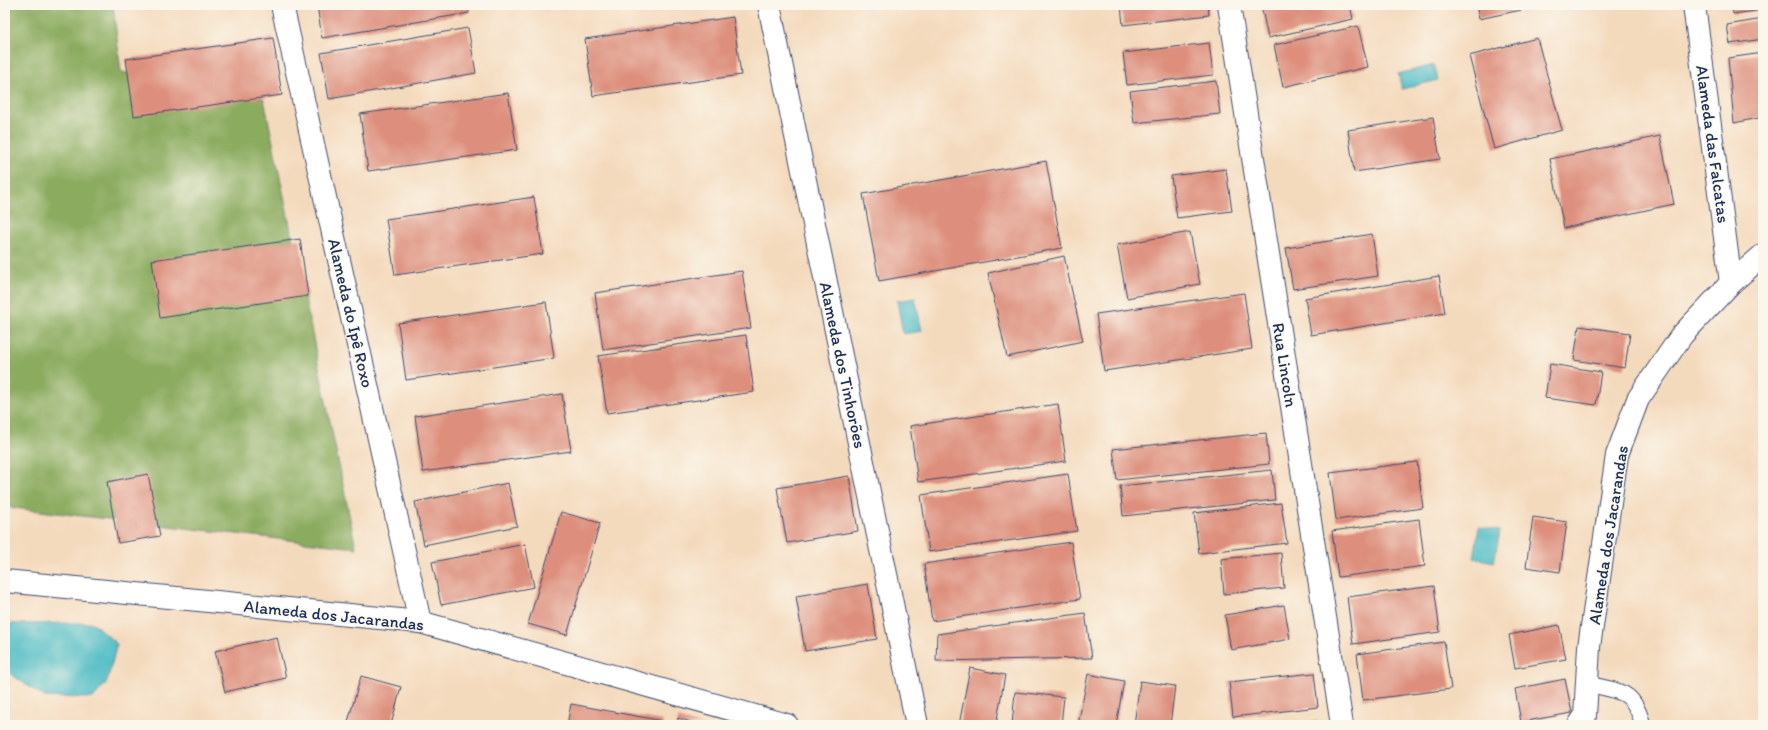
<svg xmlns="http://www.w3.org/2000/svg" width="1768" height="730" viewBox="0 0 1768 730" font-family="Itim,sans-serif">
  <rect width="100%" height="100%" fill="#fbf7ec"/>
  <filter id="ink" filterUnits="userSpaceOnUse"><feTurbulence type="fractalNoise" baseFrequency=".025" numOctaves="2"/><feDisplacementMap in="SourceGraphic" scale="8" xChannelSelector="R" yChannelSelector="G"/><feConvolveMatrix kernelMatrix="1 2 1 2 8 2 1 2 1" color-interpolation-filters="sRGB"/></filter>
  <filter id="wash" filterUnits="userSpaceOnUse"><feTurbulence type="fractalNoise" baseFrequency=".012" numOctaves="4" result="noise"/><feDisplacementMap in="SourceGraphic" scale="16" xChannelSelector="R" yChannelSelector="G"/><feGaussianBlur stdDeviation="0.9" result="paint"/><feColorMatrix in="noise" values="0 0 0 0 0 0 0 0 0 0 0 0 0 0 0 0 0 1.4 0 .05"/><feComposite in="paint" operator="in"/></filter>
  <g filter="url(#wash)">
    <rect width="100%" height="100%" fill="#f4dabd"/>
    <path fill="#8bab5f" stroke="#536d5e" d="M5,5H113L121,72L264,99L356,548L5,507Z"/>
    <g fill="#4ebcc4" stroke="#347691">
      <path d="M1434,65L1438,80L1402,89L1398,74Z"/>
      <path d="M915,298L922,331L903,334L897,301Z"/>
      <path d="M1479,527L1500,531L1494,562L1474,558Z"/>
      <path d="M93,623L117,644L107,682L93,698L45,697L10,674L5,645V624Z"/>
    </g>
    <g id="blocks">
      <g fill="#dd8e7c">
        <path d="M317,5H468L469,13L322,38Z"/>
        <path d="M1121,5H1208L1209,15L1123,25Z"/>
        <path d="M1261,5H1350L1353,19L1268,38Z"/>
        <path d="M1476,5H1540V6L1479,19Z"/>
        <path d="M1732,5H1763V10L1733,14Z"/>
        <path d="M733,17L741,75L593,96L585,39Z"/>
        <path d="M1763,19V39L1730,44L1727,25Z"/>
        <path d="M1358,26L1368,67L1283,87L1274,45Z"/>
        <path d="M468,28L476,73L329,99L321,53Z"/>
        <path d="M273,38L282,95L134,116L126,59Z"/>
        <path d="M1537,38L1562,130L1494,149L1469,56Z"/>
        <path d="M1209,43L1213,75L1127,85L1123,53Z"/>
        <path d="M1763,53V117L1734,123L1728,58Z"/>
        <path d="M1216,81L1220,114L1134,123L1130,91Z"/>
        <path d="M508,93L517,150L368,171L360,114Z"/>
        <path d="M1433,117L1440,159L1354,172L1348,130Z"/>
        <path d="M1660,136L1674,204L1564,228L1550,159Z"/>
        <path d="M1046,161L1062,248L879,281L863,194Z"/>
        <path d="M1226,169L1232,211L1177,218L1171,176Z"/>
        <path d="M534,197L543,254L395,275L386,219Z"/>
        <path d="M1190,232L1200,284L1127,298L1117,245Z"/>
        <path d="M1372,234L1378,276L1293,289L1286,248Z"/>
        <path d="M300,239L308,296L160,318L152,260Z"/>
        <path d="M1064,256L1083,341L1007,357L988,273Z"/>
        <path d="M742,271L751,328L603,350L595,293Z"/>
        <path d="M1439,276L1445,313L1311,335L1305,298Z"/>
        <path d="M1244,293L1252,349L1104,371L1096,314Z"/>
        <path d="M546,302L554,358L406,380L398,323Z"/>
        <path d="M1579,326L1630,333L1625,368L1574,360Z"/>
        <path d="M746,335L754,392L607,413L598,356Z"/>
        <path d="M1550,364L1601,372L1596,405L1545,398Z"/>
        <path d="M562,394L571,451L423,472L415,416Z"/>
        <path d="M1058,404L1066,461L918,482L910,426Z"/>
        <path d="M1266,433L1269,464L1117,480L1113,449Z"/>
        <path d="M1417,462L1423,508L1336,520L1330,473Z"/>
        <path d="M1272,470L1275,500L1123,516L1120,486Z"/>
        <path d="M148,474L160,536L118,543L107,482Z"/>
        <path d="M1068,474L1077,531L929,552L921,495Z"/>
        <path d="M849,476L858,531L787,543L777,488Z"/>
        <path d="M508,483L517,526L424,545L415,502Z"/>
        <path d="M1281,503L1287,543L1199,553L1194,513Z"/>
        <path d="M561,512L600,523L567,635L528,624Z"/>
        <path d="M1533,517L1567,522L1560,572L1526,567Z"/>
        <path d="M1419,519L1425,566L1338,577L1332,531Z"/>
        <path d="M1071,542L1080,599L932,621L924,564Z"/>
        <path d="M525,544L534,587L441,605L432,562Z"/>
        <path d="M1281,553L1284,588L1224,594L1221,559Z"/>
        <path d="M868,584L877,639L805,651L796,596Z"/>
        <path d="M1434,586L1440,632L1353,644L1347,597Z"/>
        <path d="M1284,605L1290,639L1231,650L1225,615Z"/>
        <path d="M1085,613L1092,658L936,661L937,634Z"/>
        <path d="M1559,625L1566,659L1515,668L1509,635Z"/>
        <path d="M277,637L286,678L225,692L215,651Z"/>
        <path d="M1444,642L1451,689L1363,700L1357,654Z"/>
        <path d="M970,668L1005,675L996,725H959Z"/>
        <path d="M1314,673L1318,707L1233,717L1229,682Z"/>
        <path d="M1088,674L1124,681L1116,725H1078Z"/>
        <path d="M361,676L401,687L391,725H347Z"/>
        <path d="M1565,679L1572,713L1521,722L1515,689Z"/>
        <path d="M1140,681L1175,686L1170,725H1134Z"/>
        <path d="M1015,692L1064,697L1061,725H1012Z"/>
        <path d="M571,704L663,721L662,725H567Z"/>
        <path d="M678,718L701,725H677Z"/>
        <path d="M1317,721V725H1301V724Z"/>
      </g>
    </g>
  </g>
  <g filter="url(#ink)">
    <use href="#blocks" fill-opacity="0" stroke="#3c496c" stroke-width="1"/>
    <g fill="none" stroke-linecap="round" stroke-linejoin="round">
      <defs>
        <path id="lane" d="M1588,684C1621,692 1633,689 1643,725"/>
        <g id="street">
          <path d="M282,5L420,622"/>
          <path d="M769,5L917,725"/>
          <path d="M1229,5L1342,725"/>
          <path d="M1694,5L1731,283"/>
          <path d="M5,581L420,622L787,725"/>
          <path d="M1579,725L1585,716L1589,647L1617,455L1638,399L1682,335L1731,283L1763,255"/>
        </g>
      </defs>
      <use href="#lane" stroke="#3c496c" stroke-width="17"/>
      <use href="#street" stroke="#3c496c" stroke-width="24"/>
      <use href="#lane" stroke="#fff" stroke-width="15"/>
      <use href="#street" stroke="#fff" stroke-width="22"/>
    </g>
  </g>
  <g text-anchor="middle" stroke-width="3" stroke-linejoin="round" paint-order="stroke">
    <g font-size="17" fill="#1b2f5e" stroke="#fbf7ec">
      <text transform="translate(1713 144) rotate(82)" y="6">Alameda das Falcatas</text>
      <text transform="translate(351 313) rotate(77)" y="6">Alameda do Ipê Roxo</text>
      <text transform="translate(843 365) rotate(78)" y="6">Alameda dos Tinhorões</text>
      <text transform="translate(1285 365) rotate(81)" y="6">Rua Lincoln</text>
      <text transform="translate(1608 535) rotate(-81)" y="6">Alameda dos Jacarandas</text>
      <text transform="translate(334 615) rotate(6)" y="6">Alameda dos Jacarandas</text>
    </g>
  </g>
  <rect width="1768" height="730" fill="none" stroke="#fbf7ec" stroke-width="20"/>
</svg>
